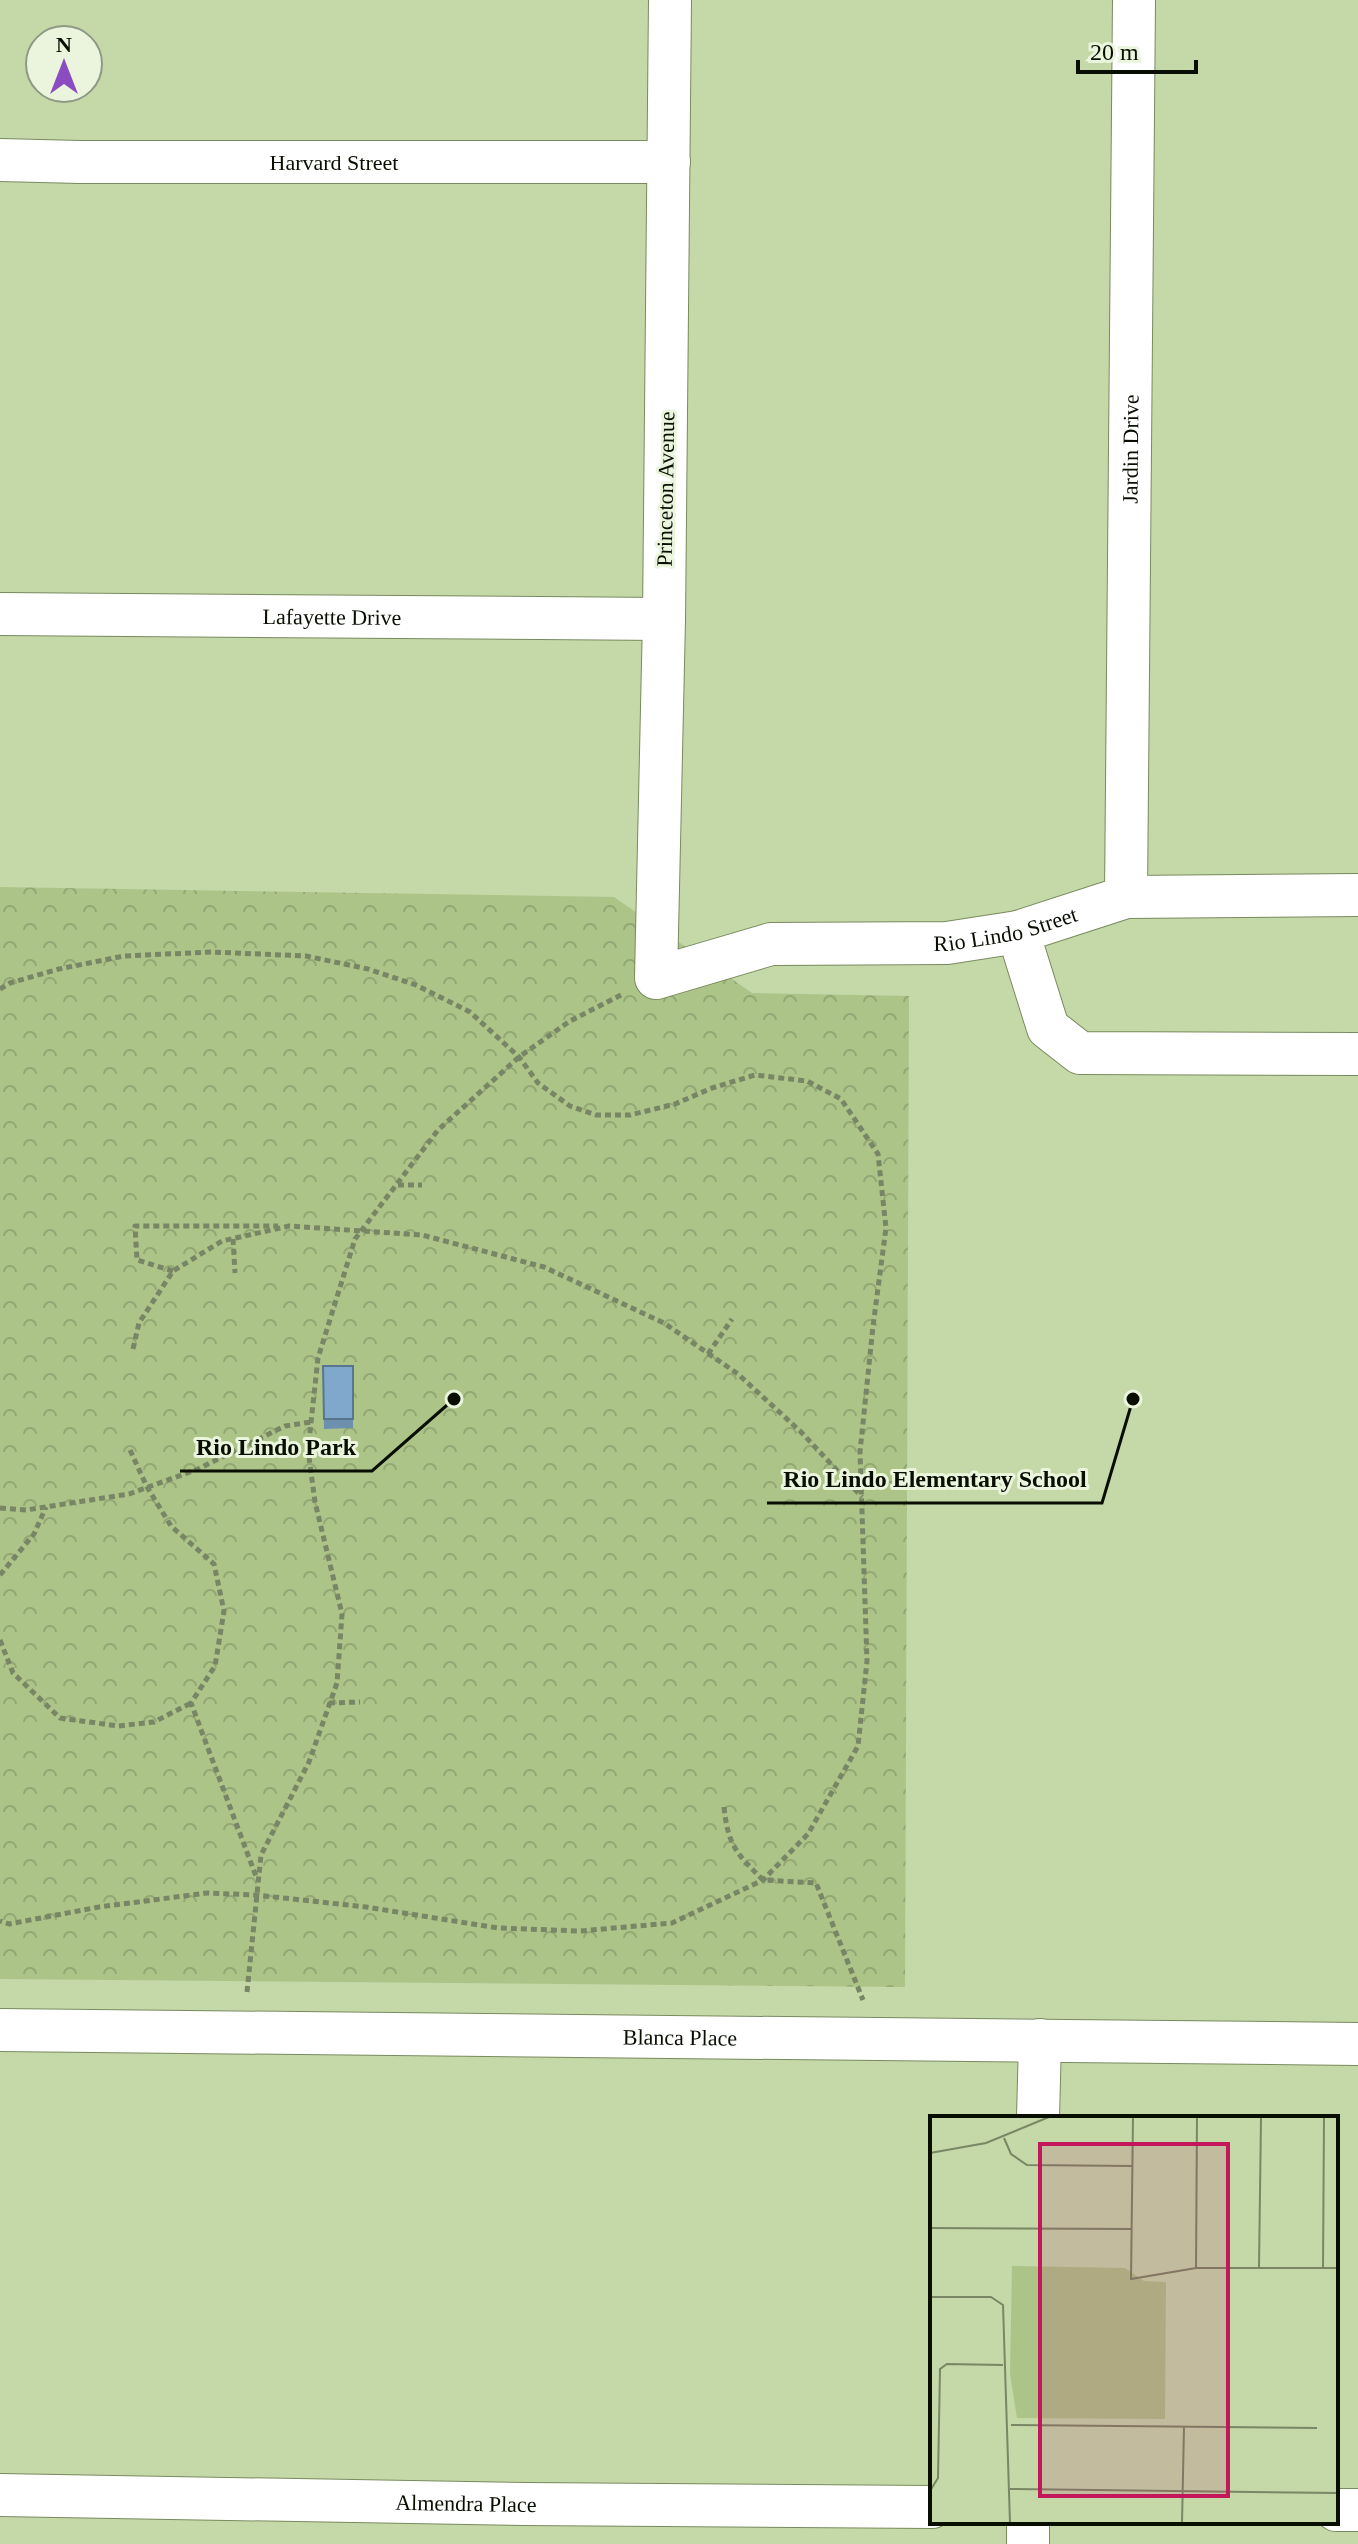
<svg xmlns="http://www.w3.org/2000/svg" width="1358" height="2544" viewBox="0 0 1358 2544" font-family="'Times New Roman',serif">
  <defs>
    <pattern id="forest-crowns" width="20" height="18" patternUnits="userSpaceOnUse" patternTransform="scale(2)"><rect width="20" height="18" fill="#acc488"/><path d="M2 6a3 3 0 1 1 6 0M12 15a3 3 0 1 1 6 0" fill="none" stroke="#92a774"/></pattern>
  </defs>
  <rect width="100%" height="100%" fill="#c4d8a8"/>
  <path fill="url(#forest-crowns)" d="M0,887L614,897L752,993L909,996L905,1987L0,1979Z"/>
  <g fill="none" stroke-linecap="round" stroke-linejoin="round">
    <defs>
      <g id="minor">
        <path id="s1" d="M670,0L664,619L656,978L771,944L947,943L1018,932L1126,897L1358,895"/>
        <path id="s2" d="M0,160L80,162H669"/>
        <path id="s3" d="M0,614L664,619"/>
        <path id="s4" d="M1126,897L1134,0"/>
        <path d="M1018,932L1048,1028L1080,1053L1358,1054"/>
        <path id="s5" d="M0,2030L1358,2044"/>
        <path d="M1038,2118L1040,2040"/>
        <path id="s6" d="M0,2495L525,2504L932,2507"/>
        <path d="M1336,2510H1358"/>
        <path d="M1028,2544V2522"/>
      </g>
    </defs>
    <use href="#minor" stroke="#798b5e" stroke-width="44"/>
    <g stroke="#788665" stroke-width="5" stroke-dasharray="6 4" stroke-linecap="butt">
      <path d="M0,989L10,983L59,969L124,956L211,952L306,956L368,969L416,985L470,1012L519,1057L538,1083L570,1106L596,1115H630L675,1104L712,1088L755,1075L807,1081L841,1099L878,1154L886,1228L873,1326L860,1452L867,1661L858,1746L808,1834L763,1880L672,1923L580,1931L498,1928L366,1907L256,1895L207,1893L99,1907L9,1924L0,1921"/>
      <path d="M398,1185H422"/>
      <path d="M233,1239L235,1273"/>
      <path d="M173,1271L137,1260L135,1226H278"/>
      <path d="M133,1349L139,1323L173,1271L222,1241L289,1226L422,1235L544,1267L664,1323L738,1374L801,1432L862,1497"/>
      <path d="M708,1354L732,1319"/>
      <path d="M130,1450L147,1487L171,1526L214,1564L224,1611L215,1666L191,1703L257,1879"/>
      <path d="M0,1508L26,1510L129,1494L198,1469L285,1426L311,1422"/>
      <path d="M0,1575L34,1534L46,1507"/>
      <path d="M0,1640L13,1673L60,1718L118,1726L154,1722L191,1703"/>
      <path d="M329,1703L360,1702"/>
      <path d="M724,1807C728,1846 737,1854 763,1880L816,1883L863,2000"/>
      <path d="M247,1992L261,1855L309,1762L337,1683L342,1614L315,1502L308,1450L318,1358L355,1239L438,1130L519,1057L570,1021L621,995"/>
    </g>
    <use href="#minor" stroke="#fff" stroke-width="42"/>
  </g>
  <path fill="#6e90af" d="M323,1366L353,1419V1428L324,1429Z"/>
  <path fill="#80a8cc" stroke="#5a768f" stroke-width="2" d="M323,1366H353V1419H324Z"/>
  <g text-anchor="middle" stroke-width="6" stroke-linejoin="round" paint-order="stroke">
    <g font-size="22" fill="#080e01" stroke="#ebf5dd">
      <text dy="8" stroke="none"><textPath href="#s2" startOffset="334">Harvard Street</textPath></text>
      <text dy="8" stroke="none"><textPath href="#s4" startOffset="448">Jardin Drive</textPath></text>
      <text transform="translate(665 489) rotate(-89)" y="8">Princeton Avenue</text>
      <text dy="8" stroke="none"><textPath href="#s3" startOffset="332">Lafayette Drive</textPath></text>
      <text dy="8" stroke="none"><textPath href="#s1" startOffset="1334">Rio Lindo Street</textPath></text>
      <text dy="8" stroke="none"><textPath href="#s5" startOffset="680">Blanca Place</textPath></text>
      <text dy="8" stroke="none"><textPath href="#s6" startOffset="466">Almendra Place</textPath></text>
    </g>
  </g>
  <g transform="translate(930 2116)">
    <rect width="408" height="408" fill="#c4d8a8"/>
    <path d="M82,150L195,152L214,165L236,166L235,303L87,302L80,258Z" fill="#acc488"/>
    <path fill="none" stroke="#798765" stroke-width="2" d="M203,1L201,163L266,152H408M74,22L81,38L97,49L203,50M0,37L56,27L119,1M0,112L202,113M329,151L331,1M266,152L267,1M393,152L394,1M0,181H61L73,189L80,407M81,309L387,312M80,373L408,377M0,375L8,362L10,253L17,248L73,249M252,407L254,311"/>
    <path fill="#c2185b" fill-opacity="0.15" stroke="#c2185b" stroke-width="4" d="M110,28H298V380H110Z"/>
    <rect width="408" height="408" fill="none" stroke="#080e01" stroke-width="4"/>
  </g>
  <path fill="none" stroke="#080e01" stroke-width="3" d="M454 1399L372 1471H180M1133 1399L1102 1503H767"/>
  <g fill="#080e01" stroke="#ebf5dd" stroke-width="3">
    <circle cx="454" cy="1399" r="8"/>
    <circle cx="1133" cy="1399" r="8"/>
  </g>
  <g font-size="24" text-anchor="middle" font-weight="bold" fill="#080e01" stroke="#ebf5dd" stroke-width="6" stroke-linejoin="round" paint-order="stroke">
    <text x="276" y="1455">Rio Lindo Park</text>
    <text x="935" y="1487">Rio Lindo Elementary School</text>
  </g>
  <g transform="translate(64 64)"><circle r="38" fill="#ebf5dd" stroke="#909985" stroke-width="2"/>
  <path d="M0-6L14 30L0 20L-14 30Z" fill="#8b4cc2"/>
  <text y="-12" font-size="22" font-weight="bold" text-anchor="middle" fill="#080e01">N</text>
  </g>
  <path d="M1078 60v12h118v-12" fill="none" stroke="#080e01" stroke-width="4"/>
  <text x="1090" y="60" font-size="24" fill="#080e01" stroke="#ebf5dd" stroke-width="6" paint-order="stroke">20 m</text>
</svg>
